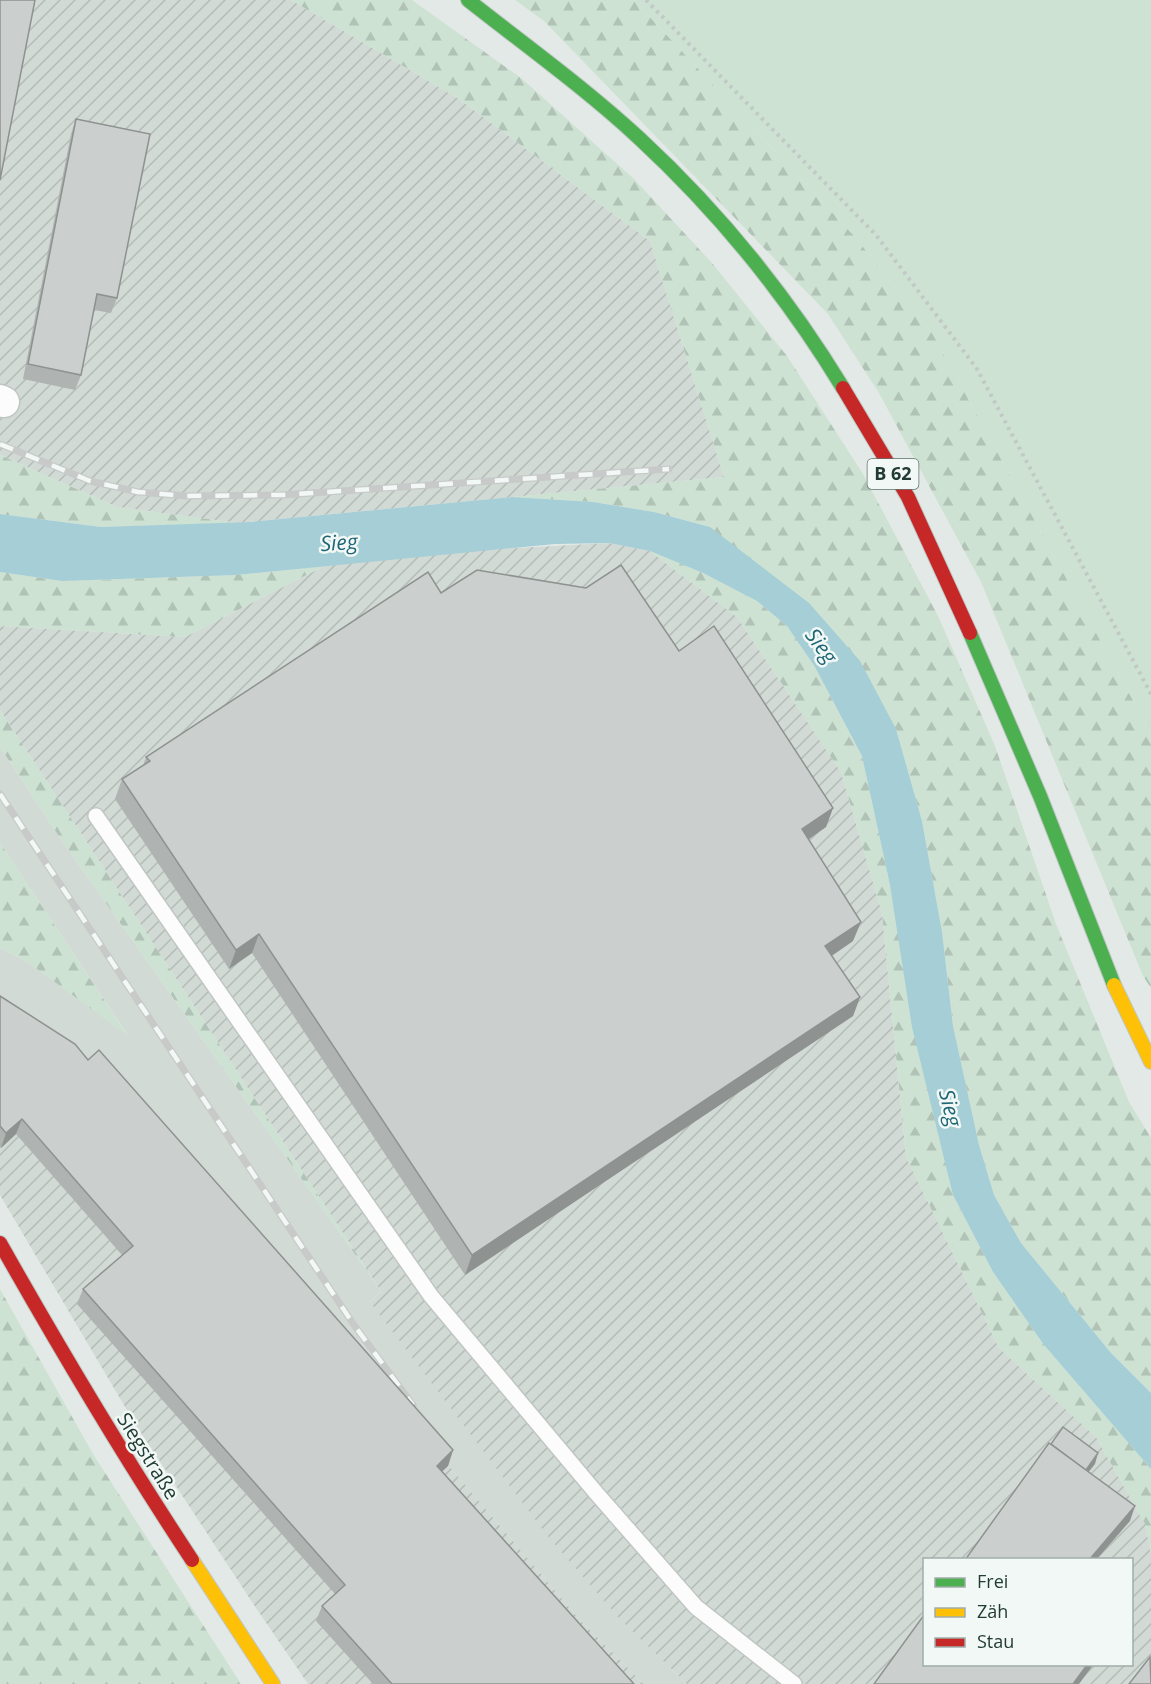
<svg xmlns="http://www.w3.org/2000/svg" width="1151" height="1684" viewBox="0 0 1151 1684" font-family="'Open Sans',sans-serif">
  <defs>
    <pattern id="industrial-furrows" width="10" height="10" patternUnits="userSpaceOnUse" patternTransform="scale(1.5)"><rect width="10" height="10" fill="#d2dad6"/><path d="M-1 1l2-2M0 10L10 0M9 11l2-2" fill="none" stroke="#b4bcb8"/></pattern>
    <pattern id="forest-firs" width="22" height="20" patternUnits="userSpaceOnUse" patternTransform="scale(1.5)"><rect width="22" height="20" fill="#cde2d3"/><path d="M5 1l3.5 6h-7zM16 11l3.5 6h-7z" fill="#b0c3b6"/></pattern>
  </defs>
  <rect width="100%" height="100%" fill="#e3e9e6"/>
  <path fill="#d2dad6" d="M0,747L62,841L381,1291L370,1302L672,1670L687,1684H644L579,1619L450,1467L94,1066L0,1009V948L29,963L127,1034L0,843Z"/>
  <g fill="url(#industrial-furrows)" fill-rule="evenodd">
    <path d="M0,0H291L459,99L650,241L724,477L238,523L117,507L0,455Z"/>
    <path d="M609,543L650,551L737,617L841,772L882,913L906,1157L999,1348L1096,1437L1145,1524L1151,1554V1684H687L619,1618L550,1539L370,1302L381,1291L0,710V626L185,637L324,566L483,550ZM924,1560H1132V1664H924Z"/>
    <path d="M0,1009L94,1066L450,1467L579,1619L644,1684H308L254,1605L134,1422L0,1195Z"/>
  </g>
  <path fill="#cde2d3" d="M634,0H1151V736L1136,706L932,333L855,237Z"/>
  <g fill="url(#forest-firs)">
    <path d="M291,0H412L521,78L634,179L712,263L787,356L863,474L938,616L995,746L1056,924L1129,1102L1151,1138V1393L1111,1353L1021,1243L994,1195L979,1145L953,1026L942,932L922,821L896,729L710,527L654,512L593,502L512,497L724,477L650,241L459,99Z"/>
    <path d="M515,0H634L855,237L932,333L1136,706L1151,736V988L1143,976L981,582L879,393L828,314L544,21Z"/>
    <path d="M0,455L117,507L238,523L101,527L0,514Z"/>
    <path d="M650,551L703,573L757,601L787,626L815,667L862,756L890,885L953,1195L993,1272L1044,1345L1151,1469V1554L1145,1524L1096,1437L999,1348L906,1157L882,913L841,772L737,617Z"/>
    <path d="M324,566L185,637L0,626V572L62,581L236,575Z"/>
    <path d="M0,710L381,1291L62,841L0,747Z"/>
    <path d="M0,843L128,1036L29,963L0,948Z"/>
    <path d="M0,1289L93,1454L241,1684H0Z"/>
  </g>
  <path fill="#a5ced6" d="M512,497L593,502L654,512L710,527L809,603L860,661L896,729L922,821L942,932L953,1026L979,1145L994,1195L1021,1243L1111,1353L1151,1393V1469L1044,1345L993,1272L953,1195L912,1027L890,885L862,756L815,667L787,626L757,601L703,573L650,551L609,543L555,544L236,575L62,581L0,572V514L101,527L250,522Z"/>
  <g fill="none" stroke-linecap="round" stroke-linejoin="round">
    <defs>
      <path id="lane" d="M96,816L431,1296L597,1494L696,1607L794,1684"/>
      <path id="street" d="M0,400L4,402"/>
      <g id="fast">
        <path d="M468,0C525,45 585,88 639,138C718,211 787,296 843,388"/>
        <path d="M970,633L1040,796L1114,985"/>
      </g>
      <g id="slow">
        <path d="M1114,985L1151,1062"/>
        <path d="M192,1560L273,1684"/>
      </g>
      <g id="jam">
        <path d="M843,388L908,497L970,633"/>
        <path d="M0,1243C61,1351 124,1457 192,1560"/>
      </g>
    </defs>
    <use href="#lane" stroke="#c0c6c3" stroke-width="18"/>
    <use href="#street" stroke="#c0c6c3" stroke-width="33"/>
    <use href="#fast" stroke="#bfc7c4" stroke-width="16"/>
    <use href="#slow" stroke="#bfc7c4" stroke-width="16"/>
    <use href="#jam" stroke="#bfc7c4" stroke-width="16"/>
    <path stroke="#c0c9c5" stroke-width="4" stroke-dasharray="3 4.5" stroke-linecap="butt" d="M646,0L876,235L977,369L1151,694"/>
    <use href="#lane" stroke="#fbfcfb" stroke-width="15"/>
    <use href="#street" stroke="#fbfcfb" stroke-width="30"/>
    <use href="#fast" stroke="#4caf50" stroke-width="14"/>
    <use href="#slow" stroke="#ffc107" stroke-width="14"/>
    <use href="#jam" stroke="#c62828" stroke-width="14"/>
    <defs>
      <g id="rail">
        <path d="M0,444L90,481L138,492L187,496L282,495L669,469"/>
        <path d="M0,794L354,1325L413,1405"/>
      </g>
    </defs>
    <use href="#rail" stroke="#c7cac9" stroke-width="7"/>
    <use href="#rail" stroke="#f2f8f5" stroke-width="4.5" stroke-dasharray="14" stroke-linecap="butt"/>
  </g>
  <g fill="#afb3b1">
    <path d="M76,119L117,298L111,313L94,310L81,375L75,390L23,379L71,134Z"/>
    <path d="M441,593L679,651L833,808L826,827L808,839L853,941L832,956L860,997L853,1016L465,1275L252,953L229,969L115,799L122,779L143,766L146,757Z"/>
    <path d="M0,996L88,1060L453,1450L448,1466L442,1471L634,1684H373L316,1621L322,1606L335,1594L77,1304L83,1289L122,1255L16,1134L1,1148L0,1147Z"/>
  </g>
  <g fill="#8e9290">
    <path d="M833,808L826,827L795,849L802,829Z"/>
    <path d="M861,922L853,941L818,965L825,946Z"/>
    <path d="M259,934L252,953L229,969L236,950Z"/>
    <path d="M860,997L853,1016L465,1275L472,1255Z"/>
    <path d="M22,1119L16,1134L1,1148L6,1133Z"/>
    <path d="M453,1450L448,1466L432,1481L437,1466Z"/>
    <path d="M1098,1453L1095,1464L1079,1484L1083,1474Z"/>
    <path d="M1135,1506L1130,1521L1096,1560H1089Z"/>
    <path d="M1087,1665H1093L1079,1684H1073Z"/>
  </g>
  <g fill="#cbd0ce" stroke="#8e9290" stroke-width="1.5">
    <path d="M0,0H35L0,180Z"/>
    <path d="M76,119L150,134L117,298L97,294L81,375L28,364Z"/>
    <path d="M621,565L679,651L714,626L833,808L802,829L861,922L825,946L860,997L472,1255L259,934L236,950L122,779L150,761L146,757L428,572L441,593L477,570L586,588Z"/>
    <path d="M0,996L75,1044L88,1060L99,1050L453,1450L437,1466L634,1684H392L322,1606L345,1585L83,1289L133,1246L22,1119L6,1133L0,1126Z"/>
    <path d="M1063,1427L1098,1453L1086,1470L1051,1444Z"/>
    <path d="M1049,1443L1135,1506L1089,1560H965Z"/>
    <path d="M924,1615V1665H1087L1073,1684H874Z"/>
    <path d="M1150,1657L1151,1684H1129Z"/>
  </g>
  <g text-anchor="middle" stroke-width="5" stroke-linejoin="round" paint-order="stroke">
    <rect fill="#f2f8f5" stroke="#60746f" stroke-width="1.5" x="867.5" y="459" width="51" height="30" rx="4.5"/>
    <g font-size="18" font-weight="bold" fill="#223c35">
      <text x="893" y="480">B 62</text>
    </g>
    <g font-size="20" fill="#223c35" stroke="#f2f8f5">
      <text transform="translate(148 1456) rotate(58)" y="7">Siegstraße</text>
    </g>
    <g font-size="21" font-style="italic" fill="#1e6676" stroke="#f2f8f5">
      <text transform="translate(339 543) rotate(-4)" y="7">Sieg</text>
      <text transform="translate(821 646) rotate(53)" y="7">Sieg</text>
      <text transform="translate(950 1108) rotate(76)" y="7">Sieg</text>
    </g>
  </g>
  <rect x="923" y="1558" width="210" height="108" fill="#f2f8f5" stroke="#9fada8" stroke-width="1.5"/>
  <rect x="935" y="1578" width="30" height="9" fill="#4caf50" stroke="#9fada8" stroke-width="1.5"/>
  <text x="977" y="1588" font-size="18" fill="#223c35">Frei</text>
  <rect x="935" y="1608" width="30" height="9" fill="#ffc107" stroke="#9fada8" stroke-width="1.5"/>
  <text x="977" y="1618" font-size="18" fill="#223c35">Zäh</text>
  <rect x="935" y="1638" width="30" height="9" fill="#c62828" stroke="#9fada8" stroke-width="1.5"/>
  <text x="977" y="1648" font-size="18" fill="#223c35">Stau</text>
</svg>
